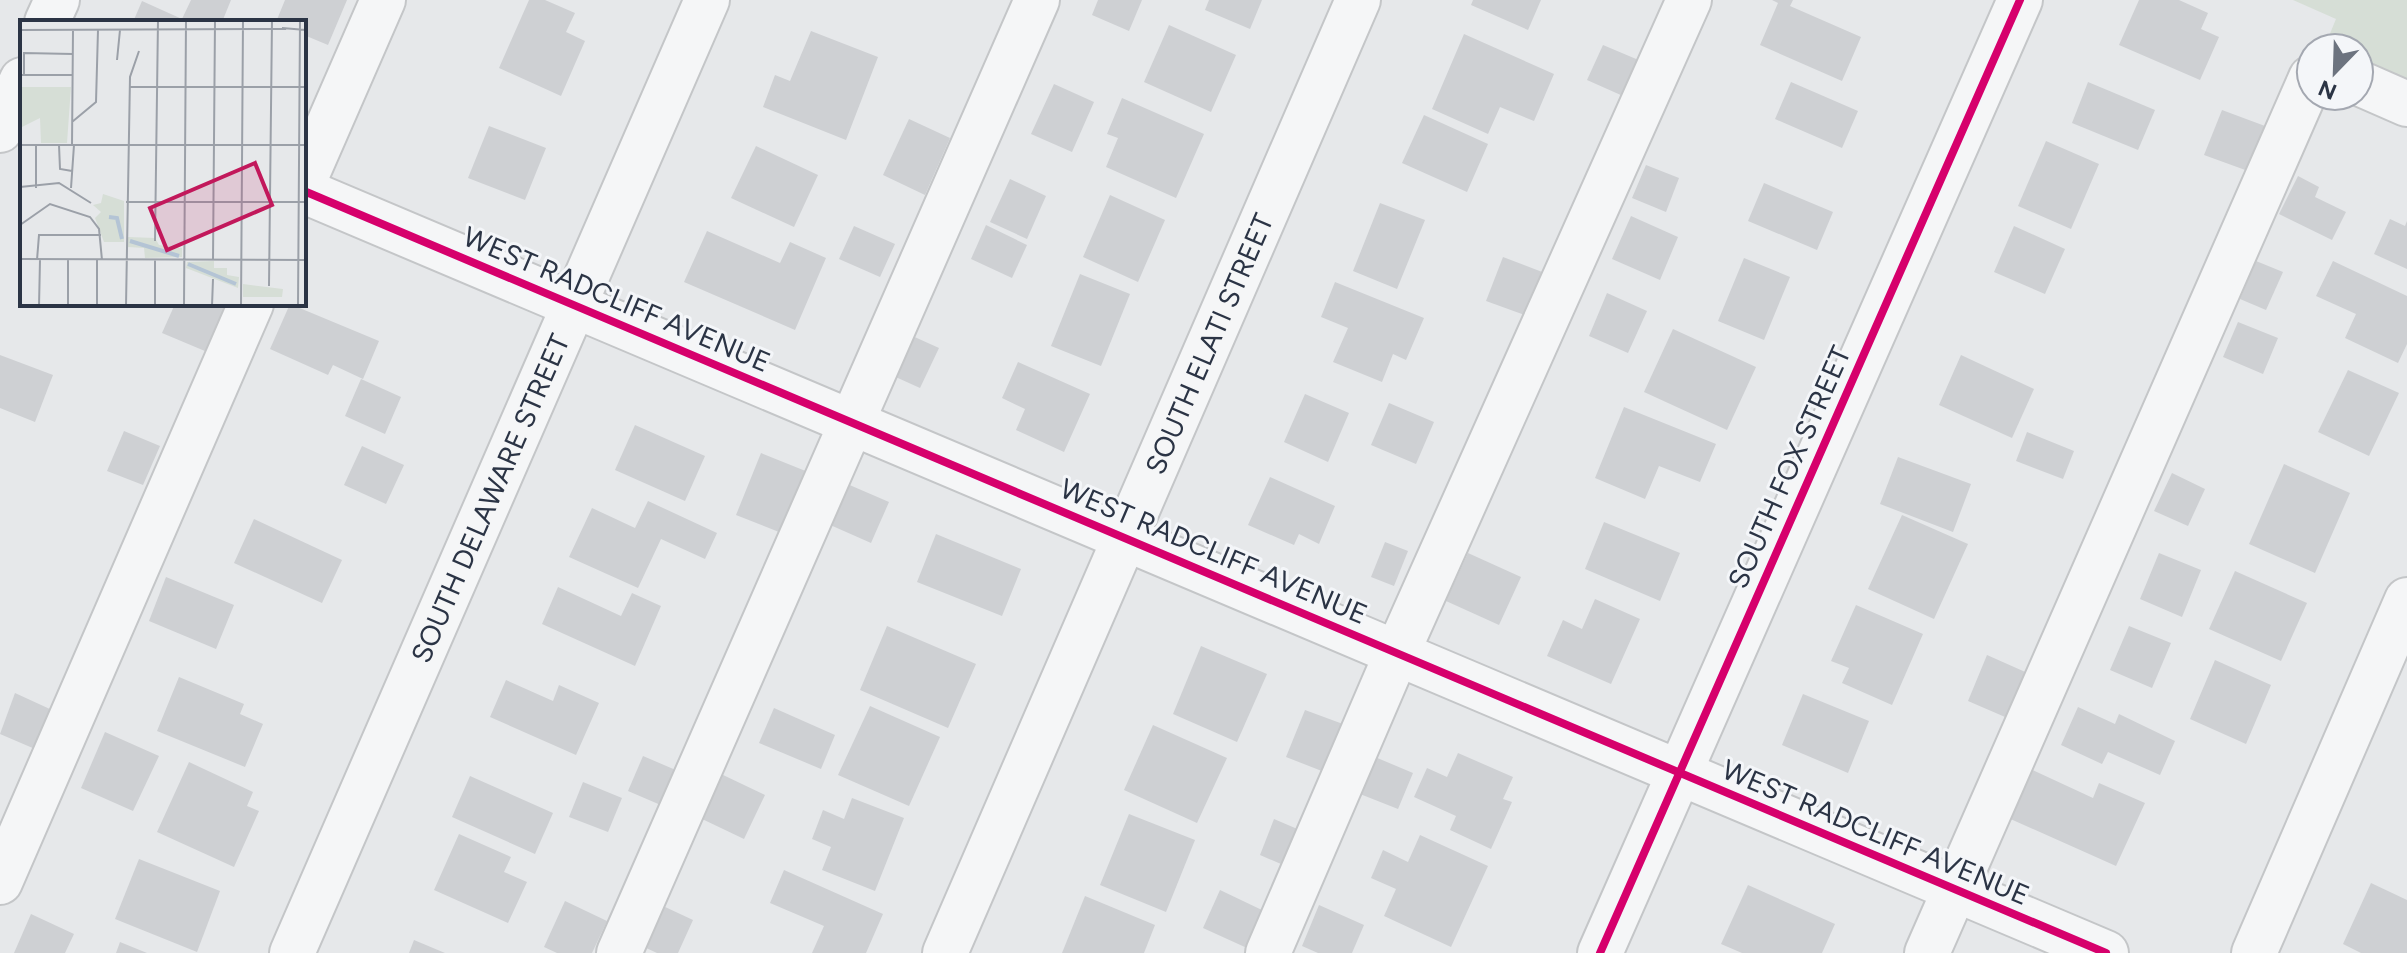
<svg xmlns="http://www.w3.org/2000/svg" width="2407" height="953" viewBox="0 0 2407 953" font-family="Figtree,sans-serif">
  <rect width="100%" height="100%" fill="#e6e8ea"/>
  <path fill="#d6ded6" d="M2293,0H2407V104L2359,83V48H2324L2336,19Z"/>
  <g fill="#ced0d3">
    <path d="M191,0H231L222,22H133L142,1L182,19Z"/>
    <path d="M285,0H347L328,45L304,35V22H276Z"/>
    <path d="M529,0H545L575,13L566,32L585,41L561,96L499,68Z"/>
    <path d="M1098,0H1142L1129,31L1092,15Z"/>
    <path d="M1209,0H1262L1250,29L1205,10Z"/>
    <path d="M1473,0H1541L1528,30L1471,5Z"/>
    <path d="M1772,0H1793L1790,6L1861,37L1842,81L1760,45L1778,3Z"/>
    <path d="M2139,0H2179L2208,13L2201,29L2219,37L2200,80L2119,45Z"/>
    <path d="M1169,25L1236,55L1211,112L1144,82Z"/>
    <path d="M811,31L878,57L846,140L763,107L775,75L790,81Z"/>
    <path d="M1464,34L1554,74L1534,121L1500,107L1488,134L1432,109Z"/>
    <path d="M1603,45L1648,64L1632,100L1587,80Z"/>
    <path d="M1791,82L1858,111L1842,148L1775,119Z"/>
    <path d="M2088,82L2155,110L2138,150L2072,123Z"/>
    <path d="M1054,84L1094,102L1072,152L1031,134Z"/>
    <path d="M1122,98L1204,134L1176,198L1106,167L1118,138L1107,134Z"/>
    <path d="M2222,110L2265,126L2248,171L2204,155Z"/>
    <path d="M1424,115L1488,144L1467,192L1402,163Z"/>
    <path d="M909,119L950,138L925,195L883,175Z"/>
    <path d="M489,126L546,148L525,200L468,178Z"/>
    <path d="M2046,141L2099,164L2071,229L2018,206Z"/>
    <path d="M756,146L818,175L794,227L731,198Z"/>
    <path d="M1646,165L1679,178L1666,212L1632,198Z"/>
    <path d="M2298,176L2319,187L2315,197L2346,212L2332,240L2279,214Z"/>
    <path d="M1010,179L1046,196L1027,239L990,222Z"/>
    <path d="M1764,183L1833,212L1817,250L1748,221Z"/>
    <path d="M1110,195L1165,220L1138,282L1083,257Z"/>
    <path d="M1380,203L1425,220L1397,289L1353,271Z"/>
    <path d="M1631,216L1678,237L1660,280L1612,259Z"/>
    <path d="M2390,219L2405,226L2407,221V269L2374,254Z"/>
    <path d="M986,225L1027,245L1012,278L971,259Z"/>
    <path d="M854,226L895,244L880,277L839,259Z"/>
    <path d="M2014,226L2065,249L2045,294L1994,272Z"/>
    <path d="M707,231L780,263L790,242L826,258L795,330L684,282Z"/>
    <path d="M1503,257L1550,275L1533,318L1486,301Z"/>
    <path d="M1744,258L1790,277L1764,340L1718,321Z"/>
    <path d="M2256,261L2283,272L2266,310L2240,299Z"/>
    <path d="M2333,261L2407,296V344L2398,363L2345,338L2356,314L2316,296Z"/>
    <path d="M1080,274L1130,294L1101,366L1051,346Z"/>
    <path d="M1335,282L1424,318L1406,360L1393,354L1382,382L1333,362L1348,328L1321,317Z"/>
    <path d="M1607,293L1647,311L1628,353L1589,336Z"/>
    <path d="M175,304H234L212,354L162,333Z"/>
    <path d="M290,304L379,341L363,379L333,365L328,375L270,349Z"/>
    <path d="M2238,322L2278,338L2263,374L2223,357Z"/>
    <path d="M1673,329L1756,367L1727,430L1644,392Z"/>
    <path d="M908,334L939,348L920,388L889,374Z"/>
    <path d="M0,355L53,375L35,422L0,408Z"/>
    <path d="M1961,355L2034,389L2012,438L1939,405Z"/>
    <path d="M1018,362L1090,394L1064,452L1016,430L1025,409L1002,398Z"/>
    <path d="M2348,370L2399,393L2369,456L2318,432Z"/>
    <path d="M361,379L401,397L385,434L345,416Z"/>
    <path d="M1305,394L1349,413L1328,462L1284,442Z"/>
    <path d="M1389,403L1434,422L1416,464L1371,445Z"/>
    <path d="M1624,407L1716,444L1700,482L1659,466L1645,499L1595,478Z"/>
    <path d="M635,425L705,456L685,501L615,470Z"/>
    <path d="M124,431L160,446L143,485L107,471Z"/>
    <path d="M2027,432L2074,451L2063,479L2016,461Z"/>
    <path d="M362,446L404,465L386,504L344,485Z"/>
    <path d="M761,453L813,474L789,536L736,515Z"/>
    <path d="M1898,457L1971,484L1953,532L1880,504Z"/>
    <path d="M2284,464L2350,493L2315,573L2249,544Z"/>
    <path d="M2172,473L2205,489L2188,526L2154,511Z"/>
    <path d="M1270,477L1335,506L1319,544L1299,534L1294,545L1248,525Z"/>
    <path d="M845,483L889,502L871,543L828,524Z"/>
    <path d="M648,501L717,533L705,559L661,539L638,588L569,557L592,508L635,528Z"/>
    <path d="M1902,515L1968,544L1934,619L1868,589Z"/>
    <path d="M254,519L342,560L322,603L234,563Z"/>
    <path d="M1604,522L1680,553L1660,601L1585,569Z"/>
    <path d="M936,534L1021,569L1002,616L917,582Z"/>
    <path d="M1385,542L1408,551L1394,586L1371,577Z"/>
    <path d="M1468,553L1521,577L1499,625L1446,601Z"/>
    <path d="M2159,553L2201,570L2182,617L2140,599Z"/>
    <path d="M2235,571L2307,603L2281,661L2209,629Z"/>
    <path d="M166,577L234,605L216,649L149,621Z"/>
    <path d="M558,587L621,616L632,593L661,606L635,666L542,624Z"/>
    <path d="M1595,599L1640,619L1611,684L1547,656L1563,620L1582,629Z"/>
    <path d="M1856,605L1923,634L1892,705L1842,683L1849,668L1831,661Z"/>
    <path d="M887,626L976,664L948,728L860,690Z"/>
    <path d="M2129,626L2171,643L2152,688L2110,670Z"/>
    <path d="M1201,646L1267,674L1237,742L1173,714Z"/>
    <path d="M1987,655L2032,675L2012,720L1968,701Z"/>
    <path d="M2215,660L2271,685L2246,744L2190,719Z"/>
    <path d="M179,677L244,704L240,714L263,724L245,767L157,731Z"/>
    <path d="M506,680L553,701L559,685L599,703L576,755L490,717Z"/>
    <path d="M15,693L52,710L35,749L0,734Z"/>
    <path d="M1803,694L1869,721L1848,773L1782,745Z"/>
    <path d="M870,706L940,737L909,806L838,775Z"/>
    <path d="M2078,707L2115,724L2119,714L2175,741L2160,775L2108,752L2102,764L2061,745Z"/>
    <path d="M774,708L835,735L821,769L759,743Z"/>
    <path d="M1305,710L1351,727L1332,775L1286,757Z"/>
    <path d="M1153,725L1227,758L1197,823L1124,790Z"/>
    <path d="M105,732L159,756L133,811L81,788Z"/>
    <path d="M1458,753L1513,777L1503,799L1512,802L1491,849L1450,830L1456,816L1414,797L1427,768L1447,777Z"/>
    <path d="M643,756L678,771L663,806L628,791Z"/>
    <path d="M1375,757L1413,773L1398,809L1360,794Z"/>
    <path d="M189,762L253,792L247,806L259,811L234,867L157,832Z"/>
    <path d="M2028,768L2093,798L2099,783L2145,803L2116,866L2006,817Z"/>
    <path d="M721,774L765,795L744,839L700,818Z"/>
    <path d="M470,776L553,813L535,854L452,817Z"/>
    <path d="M583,782L622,798L608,832L569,817Z"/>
    <path d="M852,798L904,818L875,891L822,870L831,847L812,839L823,810L844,819Z"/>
    <path d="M1129,814L1195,840L1166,912L1100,885Z"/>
    <path d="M1274,819L1302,831L1288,867L1260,855Z"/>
    <path d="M459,834L511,857L504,872L527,882L508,923L434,890Z"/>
    <path d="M1420,835L1488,866L1451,947L1384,916L1396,889L1371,878L1383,850L1408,862Z"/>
    <path d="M139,859L220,891L197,952L115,919Z"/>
    <path d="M784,870L883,914L866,953H812L824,926L770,903Z"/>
    <path d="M2371,883L2407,900V953H2361L2343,944Z"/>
    <path d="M1748,885L1835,924L1822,953H1742L1721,944Z"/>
    <path d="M1220,890L1264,911L1247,948L1203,928Z"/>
    <path d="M1085,896L1155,925L1144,953H1062Z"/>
    <path d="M565,901L607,921L592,953H557L544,947Z"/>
    <path d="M1319,905L1364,925L1352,953H1318L1302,946Z"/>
    <path d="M663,906L693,920L678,953H657L644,947Z"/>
    <path d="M31,914L74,934L65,953H14Z"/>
    <path d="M414,940L445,953H409Z"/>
    <path d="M120,942L147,953H116Z"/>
  </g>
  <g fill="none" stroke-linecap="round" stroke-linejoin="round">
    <defs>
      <g id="minor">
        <path d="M47,22L57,0"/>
        <path d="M2359,83L2407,104"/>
        <path d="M0,130L22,80"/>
        <path d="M304,181L383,0"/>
        <path d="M304,191L2106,953"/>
        <path d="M0,882L251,304"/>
        <path id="s1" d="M292,953L707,0"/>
        <path d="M619,953L1037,0"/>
        <path id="s2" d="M945,953L1358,0"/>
        <path d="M1268,953L1397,653L1689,0"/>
        <path d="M1600,953L2020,0"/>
        <path d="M1927,953L2311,78"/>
        <path d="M2254,953L2407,600"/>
      </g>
    </defs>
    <use href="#minor" stroke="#c4c6c8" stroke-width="48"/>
    <use href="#minor" stroke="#f5f6f7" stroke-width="44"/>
    <defs>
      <g id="cycleway">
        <path d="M304,191L2106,953"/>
        <path d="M1600,953L2020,0"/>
      </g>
    </defs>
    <use href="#cycleway" stroke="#f4f6f9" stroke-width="13"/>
    <use href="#cycleway" stroke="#d6006c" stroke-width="8"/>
  </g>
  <g text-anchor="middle" stroke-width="6" stroke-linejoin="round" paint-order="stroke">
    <g font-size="28" fill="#2b3445" stroke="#f4f6f9">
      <text transform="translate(617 299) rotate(23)" y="10">WEST RADCLIFF AVENUE</text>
      <text dy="10" stroke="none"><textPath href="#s2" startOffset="664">SOUTH ELATI STREET</textPath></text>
      <text transform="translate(1789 467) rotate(-66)" y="10">SOUTH FOX STREET</text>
      <text dy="10" stroke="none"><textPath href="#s1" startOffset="496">SOUTH DELAWARE STREET</textPath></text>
      <text transform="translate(1214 551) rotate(23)" y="10">WEST RADCLIFF AVENUE</text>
      <text transform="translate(1876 832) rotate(23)" y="10">WEST RADCLIFF AVENUE</text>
    </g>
  </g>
  <g transform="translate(20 20)">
    <rect width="286" height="286" fill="#e6e8ea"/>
    <path d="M0,67H51L47,123H21L20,98L0,108ZM83,174L104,181V222H84L75,198L81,192L73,185L81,183ZM108,217L135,218L139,225L162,228V237L125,238L124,228L108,227ZM194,241V248H207V255L219,257L218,268L166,248L167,242ZM223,264L263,269L262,277H223Z" fill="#d6ded6"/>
    <path fill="none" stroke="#b4c4d5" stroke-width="4" d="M89,197L97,198L102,219M110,221L159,236M168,244L216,264"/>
    <path fill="none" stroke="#9ba0a8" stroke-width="2" d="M262,8L286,10M0,10L266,9M97,40L100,10M0,55H53M4,55V33L53,34M110,67H286M52,102L76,82L78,10M0,125H286M39,125L40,149L52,151M52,125L53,10M0,167L39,163L71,183M16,168V125M51,168L54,125M106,182H286M0,205L30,184L70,197L79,209L82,240M135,221L138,0M0,239L286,240M17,240L19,215H81M193,240L195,0M249,266L252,0M19,286L20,240M48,286V240M77,286V240M106,286L110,57L119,31M135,286V240M164,286L166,0M192,286L193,259M221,286L223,0M278,286L280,0"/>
    <path fill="#c2185b" fill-opacity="0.15" stroke="#c2185b" stroke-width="4" d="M235,143L252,185L147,230L130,188Z"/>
    <rect width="286" height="286" fill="none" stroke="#2b3445" stroke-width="4"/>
  </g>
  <g transform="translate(2335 72) rotate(203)"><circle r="38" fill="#f4f6f9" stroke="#a4a8b1" stroke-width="2"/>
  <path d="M0-6L14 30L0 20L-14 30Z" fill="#6c737f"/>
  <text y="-12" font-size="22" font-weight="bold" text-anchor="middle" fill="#2b3445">N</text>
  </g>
</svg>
